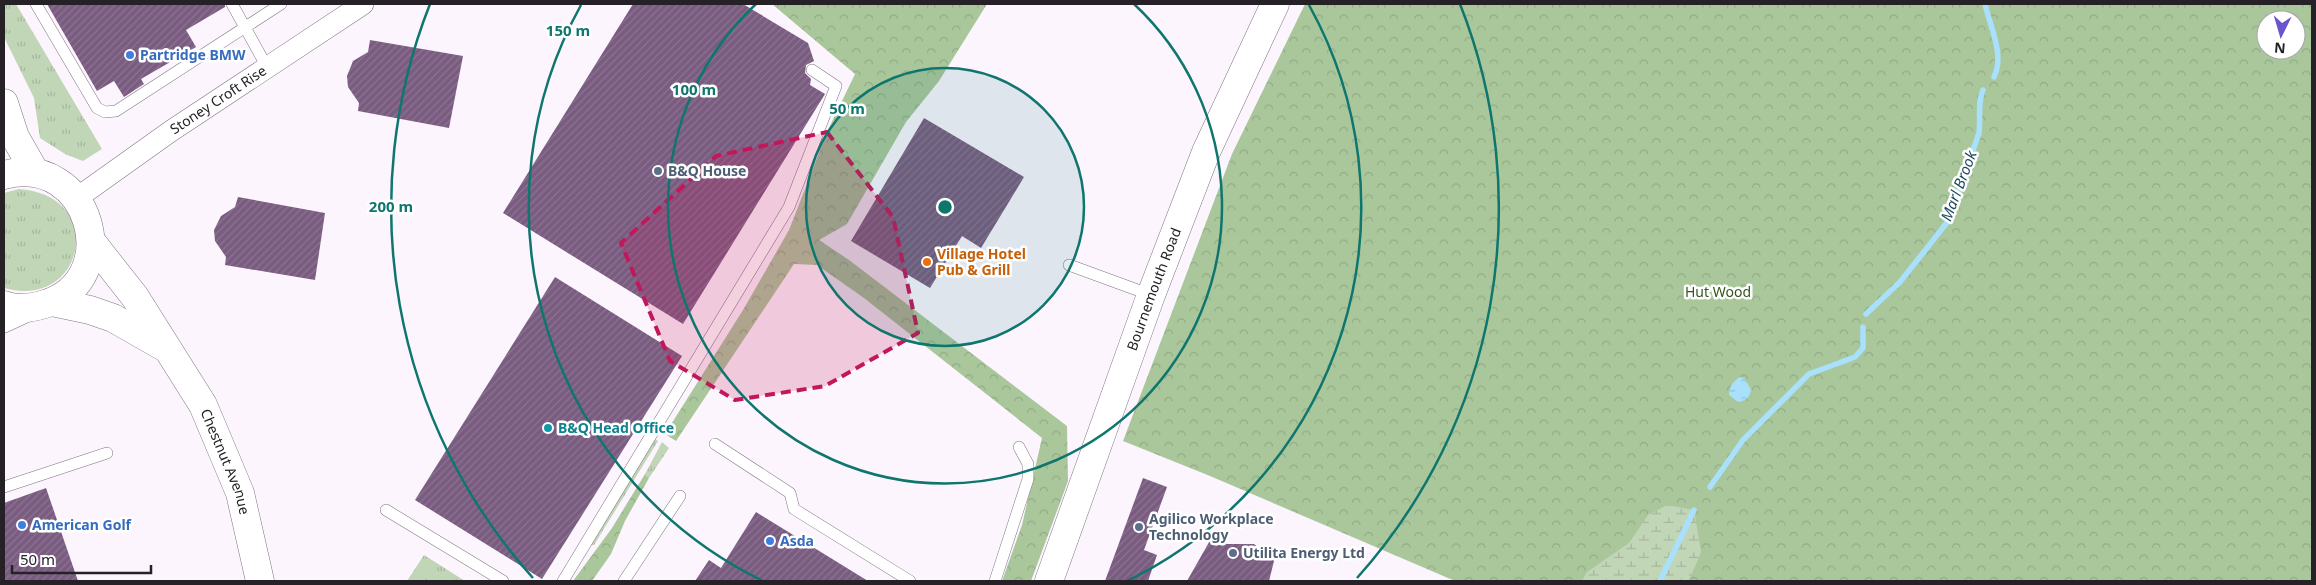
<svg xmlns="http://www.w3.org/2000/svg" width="2316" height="585" viewBox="0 0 2316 585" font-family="'Noto Sans',sans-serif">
  <defs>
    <pattern id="grass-tufts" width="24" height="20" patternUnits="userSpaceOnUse" patternTransform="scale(1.25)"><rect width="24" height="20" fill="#c1d5b7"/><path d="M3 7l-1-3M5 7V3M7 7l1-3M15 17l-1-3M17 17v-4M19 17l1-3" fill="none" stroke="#a6b79d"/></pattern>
    <pattern id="forest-crowns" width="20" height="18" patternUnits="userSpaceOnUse" patternTransform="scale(1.25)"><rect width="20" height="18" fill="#aac79c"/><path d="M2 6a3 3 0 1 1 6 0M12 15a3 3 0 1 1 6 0" fill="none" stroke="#92ab86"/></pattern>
    <pattern id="wetland-marsh" width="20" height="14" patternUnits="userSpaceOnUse" patternTransform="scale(1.25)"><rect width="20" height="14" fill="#c1d5b7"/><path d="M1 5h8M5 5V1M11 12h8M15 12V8" fill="none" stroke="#a6b79d"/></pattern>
    <pattern id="water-ripples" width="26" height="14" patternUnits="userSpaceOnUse" patternTransform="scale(1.25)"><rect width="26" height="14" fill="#a9e0fb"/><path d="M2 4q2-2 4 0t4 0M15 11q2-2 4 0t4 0" fill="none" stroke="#91c0d7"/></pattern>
    <pattern id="building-hatch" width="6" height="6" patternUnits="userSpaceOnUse" patternTransform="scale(1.25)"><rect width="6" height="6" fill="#7a5c81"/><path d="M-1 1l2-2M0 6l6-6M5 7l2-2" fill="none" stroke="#8b7490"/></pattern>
  </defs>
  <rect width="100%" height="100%" fill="#fcf5fe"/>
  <g fill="url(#grass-tufts)">
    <path d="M4,4H16L102,149L83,161L65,154L40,138L34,98L4,37Z"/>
    <path d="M19,189C108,195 85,311 4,288V193Z"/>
    <path d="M655,439L658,441L594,545H591Z"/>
    <path d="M662,442L669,448L649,478L645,474Z"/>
    <path d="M424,555L465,581H407Z"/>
  </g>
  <g fill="url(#forest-crowns)" fill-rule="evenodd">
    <path d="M772,4H987L939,81L906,122L847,224L819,240L849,260L1067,426L1068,481L1031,581H1002L1022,525L1042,438L864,298L817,265L794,264L676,441L665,434L743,310L789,230L828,130L855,74Z"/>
    <path d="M1305,4H2312V581H1455L1210,476L1123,441L1232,154ZM2266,20H2296V50H2266Z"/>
    <path d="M645,474L649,478L625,521L611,554L592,581H573L612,528Z"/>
  </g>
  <path fill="url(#wetland-marsh)" d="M1667,505L1694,510L1701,552L1689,581H1582L1587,572L1629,543L1648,515Z"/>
  <path fill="url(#water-ripples)" d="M1740,377L1745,379L1751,390C1749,398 1746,401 1738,402L1729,395C1729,386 1733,382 1740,377Z"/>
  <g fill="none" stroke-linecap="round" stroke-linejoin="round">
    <g stroke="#a9e0fb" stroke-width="5.5">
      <path d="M1985,4C1990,27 2005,55 1994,77"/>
      <path d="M1866,314L1900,282L1949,220L1979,133C1981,117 1977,104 1983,90"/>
      <path d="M1710,487L1743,440L1809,374L1855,357L1863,348V327"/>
      <path d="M1660,581L1694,510"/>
    </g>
  </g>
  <g fill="url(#building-hatch)">
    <path d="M47,4H225V7L186,30L196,47L141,79L144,84L124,97L114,81L97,91Z"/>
    <path d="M633,4H743L808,43L814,61L806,65L805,73L811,79L810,85L825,94L683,324L503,213Z"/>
    <path d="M370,40L463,56L449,128L358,111L359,103L348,87L347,76L353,61L368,52Z"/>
    <path d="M924,118L1024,177L981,248L962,236L930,288L851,241Z"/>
    <path d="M238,197L325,213L315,280L225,265L226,257L215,241L214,230L221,216L235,207Z"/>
    <path d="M555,277L682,356L542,579L415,500Z"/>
    <path d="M1143,478L1167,487L1144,550L1157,555L1148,581H1105Z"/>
    <path d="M46,488L78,581H4V503Z"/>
    <path d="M756,512L868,581H695L709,560L721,568Z"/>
    <path d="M1212,537L1227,544H1254L1274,561L1269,581H1187Z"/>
  </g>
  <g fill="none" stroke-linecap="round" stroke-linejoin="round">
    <defs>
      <g id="service">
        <path d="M36,4L97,108L105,112L116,111L281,4"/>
        <path d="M232,4L267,67"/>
        <path d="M1069,265L1151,295"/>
        <path d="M715,444L787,491L790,493L794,509L910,581"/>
        <path d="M4,487L107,453"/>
        <path d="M386,510L503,581"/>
        <path d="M563,581L789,207L836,86L812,70"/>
        <path d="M624,581L680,496"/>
        <path d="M995,581L1028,479V464L1019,447"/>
      </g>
      <g id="minor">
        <path id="s1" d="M77,198L171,131L363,4"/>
        <path d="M4,322L34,308"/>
      </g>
      <g id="tertiary">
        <path d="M4,103L15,137L35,172"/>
        <path d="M4,175C90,152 126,279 45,304C32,308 17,310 4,305"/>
        <path id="s2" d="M91,241L135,297L203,405L240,493L260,581"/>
        <path d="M52,302L90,310L113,318L164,347"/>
        <path id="s3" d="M1049,581L1151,295L1206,152L1275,4"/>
      </g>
    </defs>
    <use href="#service" stroke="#807583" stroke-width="12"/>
    <use href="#minor" stroke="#807583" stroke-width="22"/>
    <use href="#tertiary" stroke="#807583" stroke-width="29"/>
    <use href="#service" stroke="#fff" stroke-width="11"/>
    <use href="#minor" stroke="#fff" stroke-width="21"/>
    <use href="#tertiary" stroke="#fff" stroke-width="28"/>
  </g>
  <path fill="#c2185b" fill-opacity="0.2" stroke="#c2185b" stroke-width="4" stroke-dasharray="10 6" stroke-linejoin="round" d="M827,132L893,217L918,333L825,386L735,400L670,361L621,243L716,156Z"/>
  <circle cx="945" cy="207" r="139" fill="#0f766e" fill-opacity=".12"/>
  <g fill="none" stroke="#0f766e" stroke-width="2.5">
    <circle cx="945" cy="207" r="139"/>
    <path d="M1134 4A277 277 0 1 1 756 4"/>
    <path d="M763 581A416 416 0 0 1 581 5M1309 5A416 416 0 0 1 1127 581"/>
    <path d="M533 578A554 554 0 0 1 430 4M1460 4A554 554 0 0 1 1357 578"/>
  </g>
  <g fill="#3f7fe0" stroke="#fff" stroke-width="2">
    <circle cx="130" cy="55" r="5"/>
    <circle cx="22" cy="525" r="5"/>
    <circle cx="770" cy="541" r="5"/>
  </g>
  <g fill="#5c6f8a" stroke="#fff" stroke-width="2">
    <circle cx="658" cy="171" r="5"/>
    <circle cx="1139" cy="527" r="5"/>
    <circle cx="1233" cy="553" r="5"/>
  </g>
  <circle fill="#e8710a" stroke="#fff" stroke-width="2" cx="927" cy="262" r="5"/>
  <circle fill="#0f9aa8" stroke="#fff" stroke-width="2" cx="548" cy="428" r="5"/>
  <g text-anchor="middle" stroke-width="5" stroke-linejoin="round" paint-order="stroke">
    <g font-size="14" font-weight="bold" fill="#366cbe" stroke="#fff" text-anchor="start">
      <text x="140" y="60">Partridge BMW</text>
      <text x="32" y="530">American Golf</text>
      <text x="780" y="546">Asda</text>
    </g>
    <g font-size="14" fill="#252126" stroke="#fff">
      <text dy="5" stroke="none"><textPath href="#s1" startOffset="172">Stoney Croft Rise</textPath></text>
      <text dy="5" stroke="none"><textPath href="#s3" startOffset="310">Bournemouth Road</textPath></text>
      <text dy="5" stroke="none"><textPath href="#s2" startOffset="260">Chestnut Avenue</textPath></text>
    </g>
    <g font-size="14" font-weight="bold" fill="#4e5e75" stroke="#fff" text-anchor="start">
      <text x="668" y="176">B&amp;Q House</text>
      <text x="1149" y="524">Agilico Workplace<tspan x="1149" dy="16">Technology</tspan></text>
      <text x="1243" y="558">Utilita Energy Ltd</text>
    </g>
    <g font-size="14" font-weight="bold" fill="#c56008" stroke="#fff" text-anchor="start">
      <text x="937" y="259">Village Hotel<tspan x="937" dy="16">Pub &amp; Grill</tspan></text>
    </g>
    <g font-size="14" fill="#32571b" stroke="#fff">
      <text x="1718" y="297">Hut Wood</text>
    </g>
    <g font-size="14" font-weight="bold" fill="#0d838f" stroke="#fff" text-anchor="start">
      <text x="558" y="433">B&amp;Q Head Office</text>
    </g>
    <g font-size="15" font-style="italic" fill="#1d495d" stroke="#fff">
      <text transform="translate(1959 186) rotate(-69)" y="5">Marl Brook</text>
    </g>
  </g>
  <circle cx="945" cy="207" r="8" fill="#0f766e" stroke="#fff" stroke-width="2.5"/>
  <g font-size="15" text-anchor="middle" font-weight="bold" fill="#0f766e" stroke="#fff" stroke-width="5" stroke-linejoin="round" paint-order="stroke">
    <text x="568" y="36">150 m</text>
    <text x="694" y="95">100 m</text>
    <text x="847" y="114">50 m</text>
    <text x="391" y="212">200 m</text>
  </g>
  <rect width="2316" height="585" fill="none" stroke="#252126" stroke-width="10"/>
  <g transform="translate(2281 35) rotate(185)"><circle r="24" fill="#ffffff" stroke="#a8a6a8"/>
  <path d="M0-4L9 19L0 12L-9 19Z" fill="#6d53cc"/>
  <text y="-8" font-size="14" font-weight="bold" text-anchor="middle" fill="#252126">N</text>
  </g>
  <path d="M12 565v8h139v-8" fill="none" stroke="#252126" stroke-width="2.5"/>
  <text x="20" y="565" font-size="15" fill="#252126" stroke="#ffffff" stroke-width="4" paint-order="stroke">50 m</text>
</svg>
